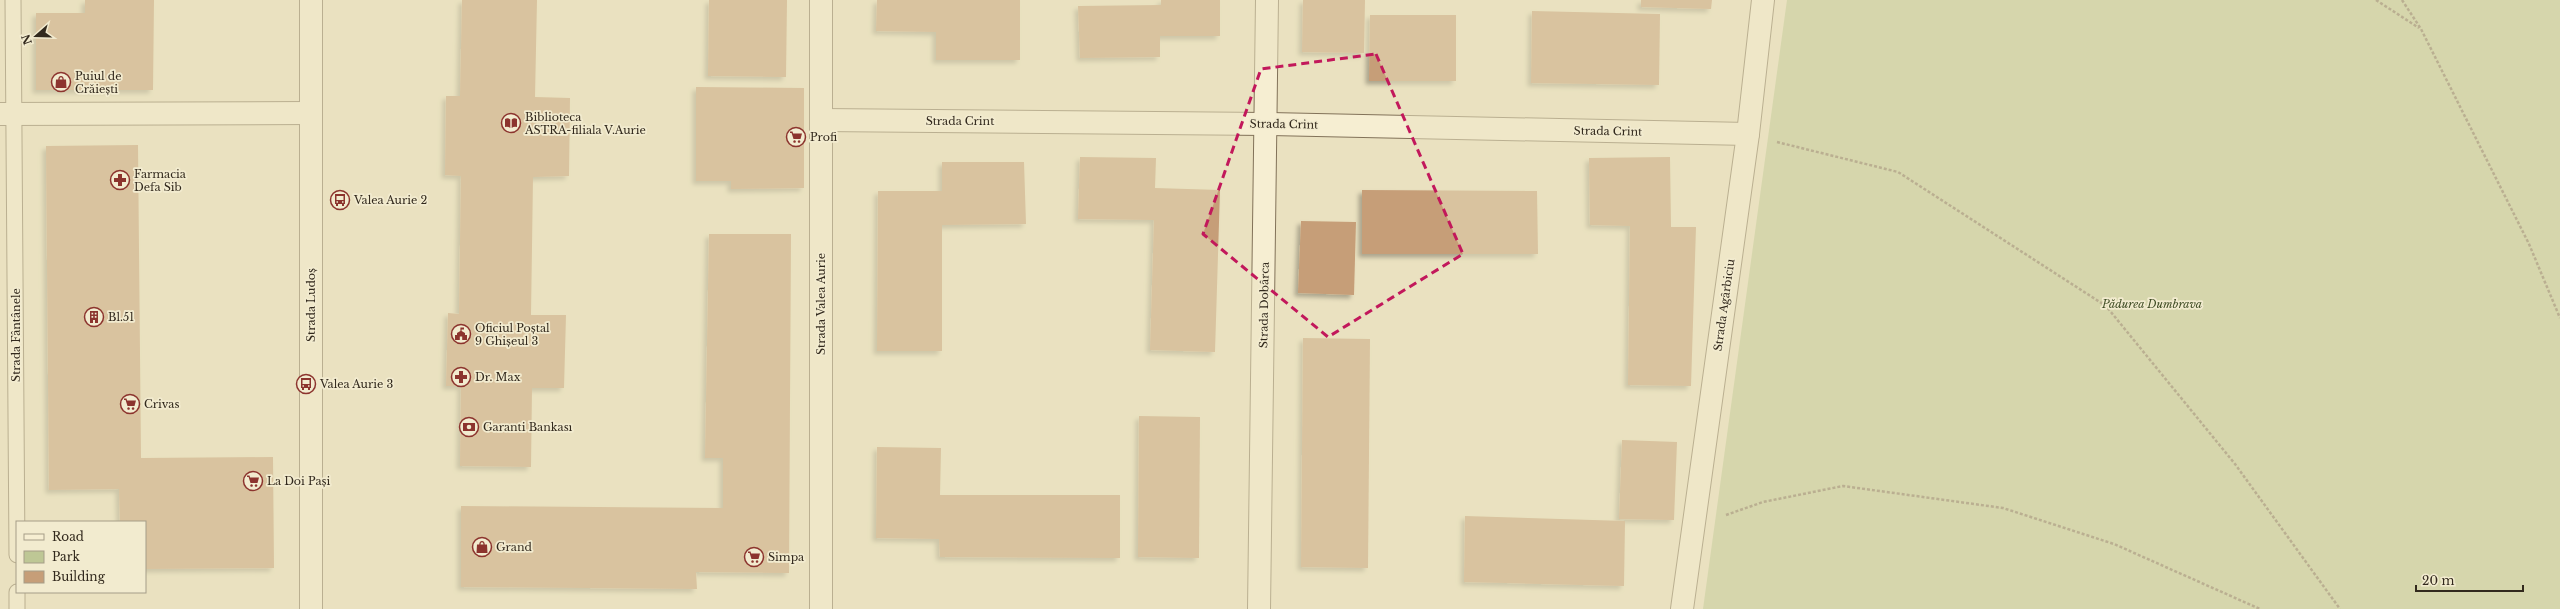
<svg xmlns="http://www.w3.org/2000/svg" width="2560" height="609" viewBox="0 0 2560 609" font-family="'Libre Baskerville',serif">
  <defs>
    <filter id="shadow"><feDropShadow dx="-3.5" dy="3.5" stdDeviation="2" flood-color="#0004"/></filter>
  </defs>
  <rect width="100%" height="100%" fill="#eae1c0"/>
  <path fill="#bec795" d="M1787,0H2560V609H1703Z"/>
  <g fill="#c69e78" filter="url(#shadow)">
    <path d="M85,0H154L153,90H36V13H85Z"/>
    <path d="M462,0H537L535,97L570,98L569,176L533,177L531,315H566L564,388H532L531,467L460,466L461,386H446L448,313L459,314L461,176L445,175L446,96H460Z"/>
    <path d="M709,0H787L786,77L708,76Z"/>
    <path d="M877,0H1020V60H936V32L876,31Z"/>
    <path d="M1161,0H1220V36H1160V57L1080,58L1078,6L1161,5Z"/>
    <path d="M1303,0H1365L1364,53L1302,52Z"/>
    <path d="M1641,0H1712L1711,9L1641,7Z"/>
    <path d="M1532,11L1660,14L1659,85L1531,83Z"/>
    <path d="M1370,15H1456V81H1369Z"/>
    <path d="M696,87L804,88V188L731,189V181H696Z"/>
    <path d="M138,145L141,458L273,457L274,568L145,569V522H120L119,489L49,490L46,146Z"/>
    <path d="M1080,157L1156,158L1155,188L1220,190L1215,352L1150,350L1154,220L1078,219Z"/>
    <path d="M1670,157L1671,227H1696L1691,386L1628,385L1630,226L1590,225L1589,158Z"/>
    <path d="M942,162H1024L1026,224L942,225V351H877L878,191H942Z"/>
    <path d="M1362,190L1537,191L1538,254H1362Z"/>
    <path d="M1301,221L1356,222L1354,295L1298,293Z"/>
    <path d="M709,234H791L789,573L696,572L697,589L461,587V506L723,508V458H705Z"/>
    <path d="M1303,338L1370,339L1368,568L1301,567Z"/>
    <path d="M1139,416L1200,417L1199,558L1138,557Z"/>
    <path d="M1622,440L1677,442L1674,520L1619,519Z"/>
    <path d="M877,447L941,448L940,495H1120V558L940,557L939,539L876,538Z"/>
    <path d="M1465,516L1625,521L1624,586L1464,582Z"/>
  </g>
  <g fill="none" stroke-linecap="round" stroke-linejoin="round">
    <defs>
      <g id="service">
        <path d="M13,0L17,555"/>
        <path d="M17,592V609"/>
      </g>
      <g id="minor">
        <path d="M0,114L311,113"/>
        <path d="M821,120L1267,124L1748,134"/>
        <path d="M821,609V0"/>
        <path d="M1259,609L1267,0"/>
        <path d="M1682,609L1748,134L1763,0"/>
      </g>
      <path id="tertiary" d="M311,0V609"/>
    </defs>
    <use href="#service" stroke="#827259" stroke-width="17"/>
    <use href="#minor" stroke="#827259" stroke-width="24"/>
    <use href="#tertiary" stroke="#827259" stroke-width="24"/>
    <g stroke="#827259" stroke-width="2.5" stroke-dasharray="3 2" stroke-linecap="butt">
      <path d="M2376,0L2419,28"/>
      <path d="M2402,0L2421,29L2529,244L2560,318"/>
      <path d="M1777,142L1898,172L2106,306L2235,464L2340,609"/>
      <path d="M1726,515L1763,502L1843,486L2003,508L2114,544L2260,609"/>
    </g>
    <use href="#service" stroke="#f6eed2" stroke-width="15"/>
    <use href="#minor" stroke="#f6eed2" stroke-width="22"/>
    <use href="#tertiary" stroke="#f6eed2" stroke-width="22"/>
  </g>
  <path d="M0 0H2560V609H0ZM1376,54L1463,254L1328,337L1203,234L1261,69Z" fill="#eae1c0" fill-opacity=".55" fill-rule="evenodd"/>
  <path fill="none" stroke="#c2185b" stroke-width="3" stroke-dasharray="8 5" stroke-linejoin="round" d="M1376,54L1463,254L1328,337L1203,234L1261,69Z"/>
  <defs>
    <symbol id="shop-ring" viewBox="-11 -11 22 22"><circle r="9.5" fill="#f2ebcf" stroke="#8c342e" stroke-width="1.5"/><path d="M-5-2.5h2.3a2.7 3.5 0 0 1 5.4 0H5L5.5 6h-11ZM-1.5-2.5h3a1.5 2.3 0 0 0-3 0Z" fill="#8c342e"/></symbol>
    <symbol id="library-ring" viewBox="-11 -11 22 22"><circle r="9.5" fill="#f2ebcf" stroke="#8c342e" stroke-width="1.5"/><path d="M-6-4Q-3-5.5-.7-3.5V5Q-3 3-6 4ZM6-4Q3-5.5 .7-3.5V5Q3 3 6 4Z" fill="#8c342e"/></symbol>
    <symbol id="supermarket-ring" viewBox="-11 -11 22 22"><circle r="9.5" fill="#f2ebcf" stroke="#8c342e" stroke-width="1.5"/><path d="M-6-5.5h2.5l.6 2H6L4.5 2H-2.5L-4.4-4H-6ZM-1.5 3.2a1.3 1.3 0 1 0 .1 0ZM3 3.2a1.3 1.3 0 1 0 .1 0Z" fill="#8c342e"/></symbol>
    <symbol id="pharmacy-ring" viewBox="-11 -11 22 22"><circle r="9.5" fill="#f2ebcf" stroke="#8c342e" stroke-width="1.5"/><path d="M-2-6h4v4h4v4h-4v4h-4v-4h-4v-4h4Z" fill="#8c342e"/></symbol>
    <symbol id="bus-ring" viewBox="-11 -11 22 22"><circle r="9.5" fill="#f2ebcf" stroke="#8c342e" stroke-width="1.5"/><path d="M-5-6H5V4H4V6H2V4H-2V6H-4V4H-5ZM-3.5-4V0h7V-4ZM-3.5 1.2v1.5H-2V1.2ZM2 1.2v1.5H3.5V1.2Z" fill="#8c342e"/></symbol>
    <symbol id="building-ring" viewBox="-11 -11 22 22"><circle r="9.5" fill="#f2ebcf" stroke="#8c342e" stroke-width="1.5"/><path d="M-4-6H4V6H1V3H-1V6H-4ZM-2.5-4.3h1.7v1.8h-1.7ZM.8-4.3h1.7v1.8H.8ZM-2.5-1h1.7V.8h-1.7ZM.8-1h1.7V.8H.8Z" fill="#8c342e"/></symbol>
    <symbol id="civic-ring" viewBox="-11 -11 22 22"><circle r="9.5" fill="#f2ebcf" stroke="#8c342e" stroke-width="1.5"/><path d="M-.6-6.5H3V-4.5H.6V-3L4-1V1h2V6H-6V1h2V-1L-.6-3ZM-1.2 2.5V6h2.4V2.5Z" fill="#8c342e"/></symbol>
    <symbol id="bank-ring" viewBox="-11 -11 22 22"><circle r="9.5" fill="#f2ebcf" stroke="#8c342e" stroke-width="1.5"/><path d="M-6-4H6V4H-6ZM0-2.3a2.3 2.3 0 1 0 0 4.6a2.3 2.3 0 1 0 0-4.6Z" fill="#8c342e"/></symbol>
  </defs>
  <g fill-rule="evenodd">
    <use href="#shop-ring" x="50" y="71" width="22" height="22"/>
    <use href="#library-ring" x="500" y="112" width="22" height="22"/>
    <use href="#supermarket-ring" x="785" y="126" width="22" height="22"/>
    <use href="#pharmacy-ring" x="109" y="169" width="22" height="22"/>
    <use href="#bus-ring" x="329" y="189" width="22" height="22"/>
    <use href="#building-ring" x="83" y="306" width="22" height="22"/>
    <use href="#civic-ring" x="450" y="323" width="22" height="22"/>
    <use href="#pharmacy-ring" x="450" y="366" width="22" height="22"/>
    <use href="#bus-ring" x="295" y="373" width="22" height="22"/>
    <use href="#supermarket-ring" x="119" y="393" width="22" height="22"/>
    <use href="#bank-ring" x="458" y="416" width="22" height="22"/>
    <use href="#supermarket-ring" x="242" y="470" width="22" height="22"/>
    <use href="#shop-ring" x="471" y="536" width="22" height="22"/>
    <use href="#supermarket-ring" x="743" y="546" width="22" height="22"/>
  </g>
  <g text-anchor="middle" stroke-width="3.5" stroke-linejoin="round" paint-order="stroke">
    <g font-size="11" fill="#32291d" stroke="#f2ebcf" text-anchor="start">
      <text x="75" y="80">Puiul de<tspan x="75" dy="13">Crăiești</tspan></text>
      <text x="525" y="121">Biblioteca<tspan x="525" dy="13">ASTRA-filiala V.Aurie</tspan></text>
      <text x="810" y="141">Profi</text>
      <text x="134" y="178">Farmacia<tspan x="134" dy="13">Defa Sib</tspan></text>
      <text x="354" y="204">Valea Aurie 2</text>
      <text x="108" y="321">Bl.51</text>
      <text x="475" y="332">Oficiul Poștal<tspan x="475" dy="13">9 Ghișeul 3</tspan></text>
      <text x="475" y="381">Dr. Max</text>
      <text x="320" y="388">Valea Aurie 3</text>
      <text x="144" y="408">Crivas</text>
      <text x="483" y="431">Garanti Bankası</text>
      <text x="267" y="485">La Doi Pași</text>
      <text x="496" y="551">Grand</text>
      <text x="768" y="561">Simpa</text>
    </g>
    <g font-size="11" fill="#32291d" stroke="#f2ebcf">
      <text x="960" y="125">Strada Crint</text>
      <text transform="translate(1284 124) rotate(1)" y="4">Strada Crint</text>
      <text transform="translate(1608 131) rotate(1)" y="4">Strada Crint</text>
      <text transform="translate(821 304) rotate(-90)" y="4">Strada Valea Aurie</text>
      <text transform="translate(311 305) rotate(-90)" y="4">Strada Ludoș</text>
      <text transform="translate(1264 305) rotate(-89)" y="4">Strada Dobârca</text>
      <text transform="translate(1724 305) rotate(-82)" y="4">Strada Agârbiciu</text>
      <text transform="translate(16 335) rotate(-90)" y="4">Strada Fântânele</text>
    </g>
    <g font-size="11" font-style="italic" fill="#404d25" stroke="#f2ebcf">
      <text x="2152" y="308">Pădurea Dumbrava</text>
    </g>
  </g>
  <rect x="16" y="521" width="130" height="72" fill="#f2ebcf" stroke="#a59d88"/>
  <rect x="24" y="534" width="20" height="6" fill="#f6eed2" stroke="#a59d88"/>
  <text x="52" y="541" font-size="12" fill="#32291d">Road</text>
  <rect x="24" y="551" width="20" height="12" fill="#bec795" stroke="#a59d88"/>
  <text x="52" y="561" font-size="12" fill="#32291d">Park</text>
  <rect x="24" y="571" width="20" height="12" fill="#c69e78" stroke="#a59d88"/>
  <text x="52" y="581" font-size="12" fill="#32291d">Building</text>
  <g transform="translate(36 36) rotate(250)" stroke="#f2ebcf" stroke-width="3" paint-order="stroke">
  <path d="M0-3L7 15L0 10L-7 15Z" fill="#32291d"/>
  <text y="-6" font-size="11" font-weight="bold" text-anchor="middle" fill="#32291d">N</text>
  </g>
  <path d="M2416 585v6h107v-6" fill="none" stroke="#32291d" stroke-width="2"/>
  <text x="2422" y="585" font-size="12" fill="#32291d" stroke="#f2ebcf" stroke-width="3" paint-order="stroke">20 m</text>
</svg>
